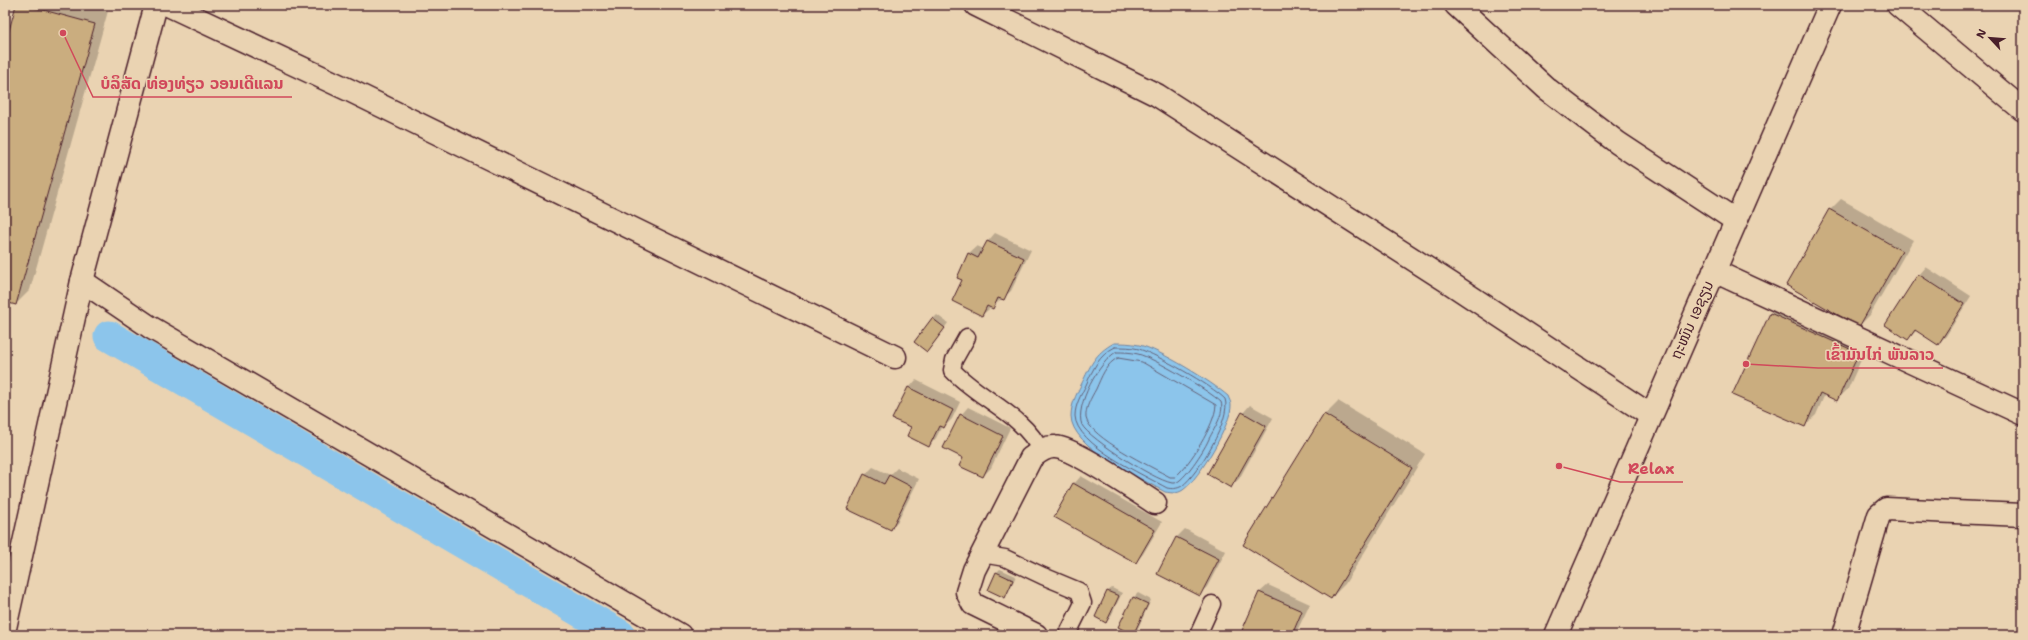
<svg xmlns="http://www.w3.org/2000/svg" width="2028" height="640" viewBox="0 0 2028 640" font-family="'Shantell Sans','Noto Sans Lao',sans-serif">
  <rect width="100%" height="100%" fill="#ead3b2"/>
  <filter id="ink" filterUnits="userSpaceOnUse"><feTurbulence type="fractalNoise" baseFrequency=".025" numOctaves="2"/><feDisplacementMap in="SourceGraphic" scale="8" xChannelSelector="R" yChannelSelector="G"/><feConvolveMatrix kernelMatrix="1 2 1 2 8 2 1 2 1" color-interpolation-filters="sRGB"/></filter>
  <g filter="url(#ink)">
    <path fill="#8cc5eb" stroke="#72839e" d="M1114,343C1122,343 1130,343 1139,345C1159,349 1212,382 1228,396C1229,399 1231,402 1231,405C1232,423 1199,479 1183,490C1177,494 1172,493 1165,492C1141,478 1071,448 1071,416C1071,405 1076,395 1081,385C1091,365 1094,354 1114,343Z"/>
    <g fill="#0003">
      <path d="M17,5H87L108,11L30,290L16,304L5,301V49Z"/>
      <path d="M1841,199L1913,240L1870,315L1859,326L1830,210Z"/>
      <path d="M995,233L1031,250L1011,291L982,315L963,280L958,277L969,253L977,246L984,249L988,241Z"/>
      <path d="M1926,267L1971,296L1946,336L1938,344L1917,330L1908,339L1919,275Z"/>
      <path d="M1782,302L1869,342L1848,389L1837,400L1825,394L1816,415L1804,426L1734,394L1771,313Z"/>
      <path d="M937,315L948,323L931,347L933,319Z"/>
      <path d="M916,380L960,402L952,419L944,427L942,426L936,438L929,446L909,388Z"/>
      <path d="M1338,401L1425,454L1345,584L1331,598L1244,545L1325,414Z"/>
      <path d="M1250,405L1273,418L1239,479L1231,486L1243,413Z"/>
      <path d="M968,407L1010,428L991,468L983,476L965,457L961,415Z"/>
      <path d="M873,467L890,475L897,468L919,479L898,521L890,529L865,475Z"/>
      <path d="M1081,476L1162,522L1143,554L1136,562L1074,484Z"/>
      <path d="M1185,529L1226,551L1207,587L1199,594L1158,573L1177,537Z"/>
      <path d="M1000,569L1016,576L1008,593L1004,597L997,572Z"/>
      <path d="M1268,585L1310,604L1295,635H1241L1260,592Z"/>
      <path d="M1112,588L1122,593L1110,618L1106,621L1096,616L1108,591Z"/>
      <path d="M1138,593L1151,600L1137,630L1133,634L1119,627L1134,597Z"/>
      <path d="M1355,631L1362,635H1352Z"/>
    </g>
    <g fill="none" stroke-linecap="round" stroke-linejoin="round">
      <g stroke="#646178" stroke-width="1">
        <path d="M1115,347C1123,347 1132,347 1139,349C1158,355 1211,385 1225,399C1232,418 1198,474 1182,486C1177,489 1172,489 1167,488C1144,475 1076,445 1075,416C1075,405 1081,395 1086,385C1093,369 1099,355 1115,347Z"/>
        <path d="M1116,352C1123,352 1131,352 1138,354C1154,358 1208,390 1221,402C1225,414 1213,430 1208,441C1204,450 1184,481 1175,483C1163,486 1088,438 1082,425C1074,406 1100,361 1116,352Z"/>
        <path d="M1118,358L1142,362L1216,405C1215,425 1190,464 1175,477H1170C1152,467 1090,438 1086,418C1085,408 1091,398 1096,389C1101,378 1106,363 1118,358Z"/>
      </g>
      <path stroke="#8cc5eb" stroke-width="31" d="M109,336L620,635"/>
    </g>
    <g fill="#caad7f" stroke="#4a1f2b">
      <path d="M16,5H25L95,24L16,305L5,302V45Z"/>
      <path d="M1829,209L1902,251L1859,327L1786,285Z"/>
      <path d="M987,241L1024,258L1004,300L998,298L993,309L987,306L982,316L952,301L962,280L957,278L968,253L978,258Z"/>
      <path d="M1918,274L1964,304L1938,345L1915,330L1908,340L1885,325Z"/>
      <path d="M1770,313L1859,353L1837,401L1820,393L1805,427L1732,395Z"/>
      <path d="M932,318L945,328L927,352L914,342Z"/>
      <path d="M908,387L953,410L944,428L939,426L929,447L907,436L911,427L892,419Z"/>
      <path d="M1242,412L1266,426L1231,488L1207,474Z"/>
      <path d="M960,414L1003,436L983,477L959,466L963,458L943,448Z"/>
      <path d="M1324,414L1412,468L1331,599L1243,545Z"/>
      <path d="M864,474L884,484L889,475L912,487L891,530L847,509Z"/>
      <path d="M1073,483L1155,530L1136,563L1054,517Z"/>
      <path d="M1176,537L1219,559L1200,596L1157,574Z"/>
      <path d="M996,572L1013,580L1005,598L988,590Z"/>
      <path d="M1107,591L1119,596L1106,623L1095,617Z"/>
      <path d="M1259,592L1302,611L1292,635H1240Z"/>
      <path d="M1133,597L1148,604L1133,635L1118,627Z"/>
    </g>
    <g fill="none" stroke-linecap="round" stroke-linejoin="round">
      <defs>
        <g id="lane">
          <path d="M967,337L954,360L952,370C979,399 1023,414 1041,451"/>
          <path d="M982,554L1005,558L1043,576L1079,591L1083,603L1067,635"/>
          <path d="M1198,635L1212,604"/>
        </g>
        <g id="street">
          <path d="M168,5L349,90L895,357"/>
          <path d="M976,5L1157,95L1450,283L1650,415"/>
          <path d="M1456,5L1546,88L1618,143L1735,220"/>
          <path d="M1898,5L2023,110"/>
          <path d="M1714,271L2023,414"/>
          <path d="M82,281L150,327L680,635"/>
          <path d="M1036,635L973,604L967,592L974,570L1031,458C1038,453 1045,446 1055,447C1074,448 1136,491 1155,503"/>
          <path d="M1844,635L1879,515L1886,509L2023,515"/>
        </g>
        <g id="secondary">
          <path d="M5,628L82,281L156,5"/>
          <path d="M1556,635L1830,5"/>
        </g>
      </defs>
      <use href="#lane" stroke="#4a1f2b" stroke-width="19"/>
      <use href="#street" stroke="#4a1f2b" stroke-width="25"/>
      <use href="#secondary" stroke="#4a1f2b" stroke-width="25"/>
      <use href="#lane" stroke="#ead3b2" stroke-width="16"/>
      <use href="#street" stroke="#ead3b2" stroke-width="22"/>
      <use href="#secondary" stroke="#ead3b2" stroke-width="22"/>
    </g>
  </g>
  <g text-anchor="middle" stroke-width="3" stroke-linejoin="round" paint-order="stroke">
    <g font-size="15" fill="#4a1f2b" stroke="#ead3b2">
      <text transform="translate(1692 320) rotate(-66)" y="5">ຖະໜົນ ເອຊຽນ</text>
    </g>
  </g>
  <path fill="none" stroke="#d1495b" stroke-width="1.5" d="M63 33L93 97H292M1746 364L1818 368H1943M1559 466L1620 482H1683"/>
  <g fill="#d1495b" stroke="#ead3b2" stroke-width="1.5">
    <circle cx="63" cy="33" r="4"/>
    <circle cx="1746" cy="364" r="4"/>
    <circle cx="1559" cy="466" r="4"/>
  </g>
  <g font-size="16" text-anchor="middle" font-weight="bold" fill="#d1495b" stroke="#ead3b2" stroke-width="3" stroke-linejoin="round" paint-order="stroke">
    <text x="192" y="89">ບໍລິສັດ ທ່ອງທ່ຽວ ວອນເດີແລນ</text>
    <text x="1880" y="360">ເຂົ້າມັນໄກ່ ພັນລາວ</text>
    <text x="1651" y="474">Relax</text>
  </g>
  <rect width="2028" height="640" fill="none" stroke="#ead3b2" stroke-width="20"/>
  <rect x="10" y="10" width="2008" height="620" fill="none" stroke="#4a1f2b" stroke-width="1.5" filter="url(#ink)"/>
  <g transform="translate(1990 38) rotate(296)" stroke="#ead3b2" stroke-width="3" paint-order="stroke">
  <path d="M0-3L7 15L0 10L-7 15Z" fill="#4a1f2b"/>
  <text y="-6" font-size="11" font-weight="bold" text-anchor="middle" fill="#4a1f2b">N</text>
  </g>
</svg>
